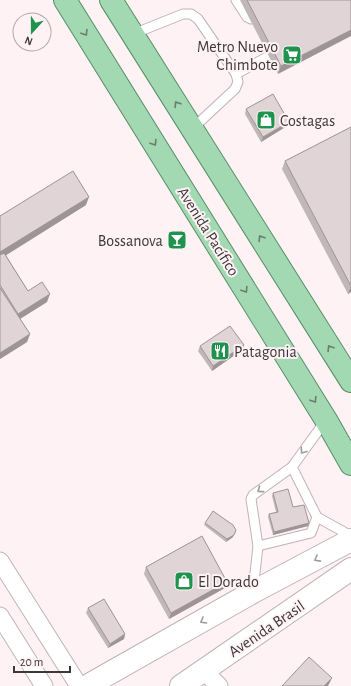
<svg xmlns="http://www.w3.org/2000/svg" width="351" height="686" viewBox="0 0 351 686" font-family="'Alegreya Sans',sans-serif">
  <rect width="100%" height="100%" fill="#fef2f5"/>
  <g fill="none" stroke-linecap="round" stroke-linejoin="round">
    <defs>
      <g id="lane">
        <path d="M236,0L247,17L251,19L260,15"/>
        <path d="M133,34L183,14H191L198,19L236,74L238,82L235,89L192,129"/>
        <path d="M236,74L280,50"/>
        <path d="M326,420L292,467L317,517L351,536"/>
        <path d="M258,546L311,533L317,517"/>
        <path d="M253,591L258,546L251,499L253,495L292,467"/>
      </g>
      <g id="street">
        <path d="M0,561L79,686"/>
        <path d="M0,616L44,686"/>
        <path d="M203,670L219,686"/>
      </g>
      <g id="secondary">
        <path d="M87,686L253,592L351,540"/>
        <path d="M181,686L351,569"/>
      </g>
      <g id="primary">
        <path d="M65,0L326,420L351,464"/>
        <path d="M111,0L351,381"/>
      </g>
    </defs>
    <use href="#lane" stroke="#bfb3b6" stroke-width="11"/>
    <use href="#street" stroke="#bfb3b6" stroke-width="19"/>
    <use href="#secondary" stroke="#bfb3b6" stroke-width="24"/>
    <use href="#primary" stroke="#568f66" stroke-width="24"/>
    <use href="#lane" stroke="#fff" stroke-width="9"/>
    <use href="#street" stroke="#fff" stroke-width="17"/>
    <use href="#secondary" stroke="#fff" stroke-width="22"/>
    <use href="#primary" stroke="#a2d8b2" stroke-width="22"/>
  </g>
  <g fill="#c1b6b8">
    <path d="M240,0H351L278,74Z"/>
    <path d="M246,109L287,126L261,142L245,114Z"/>
    <path d="M351,127V292L348,294L282,169L285,161Z"/>
    <path d="M86,205L6,255L28,291L47,302L20,319L30,334L27,342L0,359V216Z"/>
    <path d="M244,345L242,350L212,371L198,351L200,346Z"/>
    <path d="M273,493L293,507L309,523L308,526L273,535L268,517L269,514L276,512L272,496Z"/>
    <path d="M205,523L233,537L226,542L204,525Z"/>
    <path d="M146,567L225,588L169,619L144,574Z"/>
    <path d="M88,608L125,634L124,639L108,648L86,613Z"/>
  </g>
  <g fill="#9d9496">
    <path d="M351,30V36L278,74L281,66Z"/>
    <path d="M289,122L287,126L261,142L263,137Z"/>
    <path d="M89,197L86,205L0,259V252Z"/>
    <path d="M351,286V292L348,294Z"/>
    <path d="M50,294L47,302L15,322L18,314Z"/>
    <path d="M30,334L27,342L0,359V353Z"/>
    <path d="M244,345L242,350L212,371L213,366Z"/>
    <path d="M309,523L308,526L273,535L274,532Z"/>
    <path d="M236,530L233,537L226,542L227,539Z"/>
    <path d="M227,582L225,588L169,619L171,613Z"/>
    <path d="M125,634L124,639L108,648L110,644Z"/>
    <path d="M332,678L328,686H324Z"/>
  </g>
  <g fill="#e0d4d6" stroke="#9d9496">
    <path d="M247,0H351V30L281,66Z"/>
    <path d="M273,94L289,122L263,137L246,109Z"/>
    <path d="M351,127V286L285,161Z"/>
    <path d="M73,171L89,197L0,252V216Z"/>
    <path d="M4,253L28,291L42,282L50,294L18,314L0,285V255Z"/>
    <path d="M0,288L30,334L0,353Z"/>
    <path d="M230,326L244,345L213,366L200,346Z"/>
    <path d="M288,489L293,507L304,505L309,523L274,532L269,514L278,512L273,493Z"/>
    <path d="M213,511L233,525L236,530L234,535L227,539L205,523Z"/>
    <path d="M202,536L227,582L171,613L146,567Z"/>
    <path d="M104,599L125,634L110,644L88,608Z"/>
    <path d="M309,657L332,678L324,686H282Z"/>
  </g>
  <defs><path id="oneway-chevron" d="M-2-3.5L2.5 0L-2 3.5" fill="none" stroke-width="1.6" stroke-linecap="round" stroke-linejoin="round"/></defs>
  <g stroke="#6a7f6f">
    <use href="#oneway-chevron" transform="translate(85 33) rotate(58)"/>
    <use href="#oneway-chevron" transform="translate(177 104) rotate(-122)"/>
    <use href="#oneway-chevron" transform="translate(154 143) rotate(58)"/>
    <use href="#oneway-chevron" transform="translate(261 238) rotate(-122)"/>
    <use href="#oneway-chevron" transform="translate(245 290) rotate(58)"/>
    <use href="#oneway-chevron" transform="translate(330 348) rotate(-122)"/>
    <use href="#oneway-chevron" transform="translate(314 400) rotate(58)"/>
  </g>
  <g stroke="#9e9b9c">
    <use href="#oneway-chevron" transform="translate(303 451) rotate(126)"/>
    <use href="#oneway-chevron" transform="translate(260 490) rotate(144)"/>
    <use href="#oneway-chevron" transform="translate(317 559) rotate(151)"/>
    <use href="#oneway-chevron" transform="translate(203 621) rotate(150)"/>
  </g>
  <defs>
    <symbol id="supermarket-square" viewBox="-11 -11 22 22"><rect x="-9" y="-9" width="18" height="18" rx="4" fill="#1f934d" stroke="#fef2f5"/><path d="M-6-5.5h2.5l.6 2H6L4.5 2H-2.5L-4.4-4H-6ZM-1.5 3.2a1.3 1.3 0 1 0 .1 0ZM3 3.2a1.3 1.3 0 1 0 .1 0Z" fill="#fff"/></symbol>
    <symbol id="shop-square" viewBox="-11 -11 22 22"><rect x="-9" y="-9" width="18" height="18" rx="4" fill="#1f934d" stroke="#fef2f5"/><path d="M-5-2.5h2.3a2.7 3.5 0 0 1 5.4 0H5L5.5 6h-11ZM-1.5-2.5h3a1.5 2.3 0 0 0-3 0Z" fill="#fff"/></symbol>
    <symbol id="bar-square" viewBox="-11 -11 22 22"><rect x="-9" y="-9" width="18" height="18" rx="4" fill="#1f934d" stroke="#fef2f5"/><path d="M-6-5H6L.8 .8V4.5H3.5V6h-7V4.5H-.8V.8Z" fill="#fff"/></symbol>
    <symbol id="restaurant-square" viewBox="-11 -11 22 22"><rect x="-9" y="-9" width="18" height="18" rx="4" fill="#1f934d" stroke="#fef2f5"/><path d="M-5-6h1v4h1v-4h1v4h1v-4h1v5L-1.5 .5V6h-2V.5L-5-1ZM5-6V6H3V1.5H1.5Q1.5-4 5-6Z" fill="#fff"/></symbol>
  </defs>
  <g fill-rule="evenodd">
    <use href="#supermarket-square" x="281" y="44" width="22" height="22"/>
    <use href="#shop-square" x="255" y="109" width="22" height="22"/>
    <use href="#bar-square" x="166" y="229" width="22" height="22"/>
    <use href="#restaurant-square" x="209" y="340" width="22" height="22"/>
    <use href="#shop-square" x="173" y="570" width="22" height="22"/>
  </g>
  <g text-anchor="middle" stroke-width="4" stroke-linejoin="round" paint-order="stroke">
    <g font-size="16" fill="#3c3738" stroke="#fef2f5" text-anchor="start">
      <text x="278" y="52" text-anchor="end">Metro Nuevo<tspan x="278" dy="18">Chimbote</tspan></text>
      <text x="280" y="126">Costagas</text>
      <text x="163" y="246" text-anchor="end">Bossanova</text>
      <text x="234" y="357">Patagonia</text>
      <text x="198" y="587">El Dorado</text>
    </g>
    <g font-size="16" fill="#3c3738" stroke="#fef2f5">
      <text transform="translate(209 231) rotate(58)" y="6">Avenida Pacífico</text>
      <text transform="translate(266 628) rotate(-34)" y="6">Avenida Brasil</text>
    </g>
  </g>
  <g transform="translate(32 32) rotate(201)"><circle r="19" fill="#fef2f5" stroke="#b0a7a9"/>
  <path d="M0-3L7 15L0 10L-7 15Z" fill="#1f934d"/>
  <text y="-6" font-size="11" font-weight="bold" text-anchor="middle" fill="#3c3738">N</text>
  </g>
  <path d="M14 666v6h56v-6" fill="none" stroke="#3c3738" stroke-width="2"/>
  <text x="20" y="666" font-size="12" fill="#3c3738" stroke="#fef2f5" stroke-width="3" paint-order="stroke">20 m</text>
</svg>
